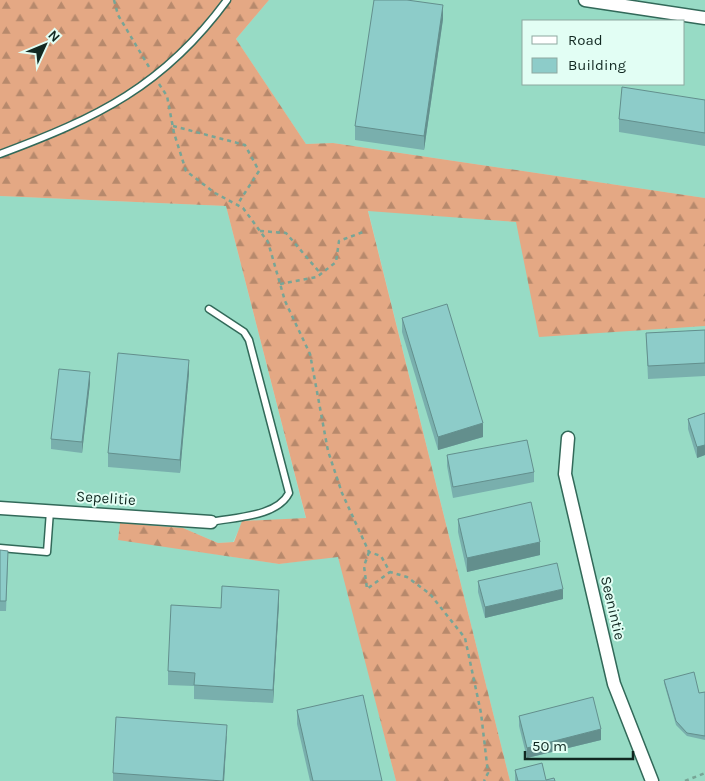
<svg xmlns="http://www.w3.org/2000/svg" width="705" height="781" viewBox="0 0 705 781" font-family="Karla,sans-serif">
  <defs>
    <pattern id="forest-firs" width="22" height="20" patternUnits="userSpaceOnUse" patternTransform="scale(1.25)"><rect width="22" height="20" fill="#e4a884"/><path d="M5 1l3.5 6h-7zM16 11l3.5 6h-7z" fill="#b7896c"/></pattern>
  </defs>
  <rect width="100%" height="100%" fill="#abe4d1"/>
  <g fill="#97dbc5" fill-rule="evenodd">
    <path d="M269,0H705V198L333,143L306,144L236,39ZM524,21H684V84H524Z"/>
    <path d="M0,196L226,206L306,519L243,521L233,542L218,543L183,528L120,523L118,539L279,564L339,556L396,781H0Z"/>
    <path d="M368,210L516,222L663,327L705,326V781H510Z"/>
  </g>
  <path fill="url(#forest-firs)" d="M0,0H269L236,39L306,144L333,143L705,198V326L539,337L516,222L368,211L510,781H396L338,557L279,564L118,540L120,523L183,528L218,543L234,542L242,521L306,518L226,206L0,196Z"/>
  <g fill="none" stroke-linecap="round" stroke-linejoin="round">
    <defs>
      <g id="service">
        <path d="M0,154C97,118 164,86 227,0"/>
        <path d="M209,309L244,332L249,340L289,493C277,517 234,517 211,522"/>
        <path d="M0,548L47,552L50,511"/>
      </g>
      <g id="minor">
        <path d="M585,0L705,18"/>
        <path d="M568,438L565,474L614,684L652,781"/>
        <path d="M0,508L211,522"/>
      </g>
    </defs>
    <use href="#service" stroke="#326959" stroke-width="9"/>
    <use href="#minor" stroke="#326959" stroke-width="15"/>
    <g stroke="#78a596" stroke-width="2.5" stroke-dasharray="4 4" stroke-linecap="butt">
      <path d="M114,0L118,15L149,67"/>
      <path d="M159,84L167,96L174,133L186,171L215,193L243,208L268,242L285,301L310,354L328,451L342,493L369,552L381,556L390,572L407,577L430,594L465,638L481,713L488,773L484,781"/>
      <path d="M173,126L245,145L259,171L237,205"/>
      <path d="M260,231L286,233L321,274"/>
      <path d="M280,284L317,277L336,262L339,241L363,232"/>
      <path d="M369,552L364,566L367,589L390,572"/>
      <path d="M685,781L705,773"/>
    </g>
    <use href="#service" stroke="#fff" stroke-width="6"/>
    <use href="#minor" stroke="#fff" stroke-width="12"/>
  </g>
  <g fill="#79afad">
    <path d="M443,19L424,150L355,140V126Z"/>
    <path d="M705,100V146L619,132V119Z"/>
    <path d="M402,318L483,437L438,450L402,332Z"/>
    <path d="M705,330V376L648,379L646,333Z"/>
    <path d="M189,373L180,473L108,467V453Z"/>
    <path d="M90,383L82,453L51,449V439Z"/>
    <path d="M705,413V455L697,458L688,429V419Z"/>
    <path d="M447,455L534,472V482L453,498L447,466Z"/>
    <path d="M458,519L540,555L467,572L458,532Z"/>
    <path d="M0,550L8,561L6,611H0Z"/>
    <path d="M478,581L563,599L485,618L478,592Z"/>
    <path d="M279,603L273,703L194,699V686L168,685V671L221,608Z"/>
    <path d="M664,680L699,693L705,692V740L687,736L676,725L664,683Z"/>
    <path d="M297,710L382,781H310L297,724Z"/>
    <path d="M519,716L601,740L527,758L519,726Z"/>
    <path d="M227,736L224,781H113V773Z"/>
    <path d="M515,770L546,780L555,781H515Z"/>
  </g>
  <g fill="#638f8d">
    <path d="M443,5V19L424,150V136Z"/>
    <path d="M189,360V373L180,473V460Z"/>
    <path d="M90,372V383L82,453V442Z"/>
    <path d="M483,423V437L438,450V437Z"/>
    <path d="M705,445V455L697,458V447Z"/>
    <path d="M540,542V555L467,572V558Z"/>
    <path d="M563,589V599L485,618V607Z"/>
    <path d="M279,590V603L273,703V690Z"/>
    <path d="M227,725L224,781H223Z"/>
    <path d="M601,729V740L527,758V748Z"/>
  </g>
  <g fill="#8dccc9" stroke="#638f8d">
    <path d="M374,0H407L443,5L424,136L355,126Z"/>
    <path d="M622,87L705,100V133L619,119Z"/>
    <path d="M447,304L483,423L438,437L402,318Z"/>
    <path d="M705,330V363L648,366L646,333Z"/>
    <path d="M118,353L189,360L180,460L108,453Z"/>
    <path d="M59,369L90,372L82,442L51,439Z"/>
    <path d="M705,413V445L697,447L688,419Z"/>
    <path d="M527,440L534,472L453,487L447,455Z"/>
    <path d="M531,502L540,542L467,558L458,519Z"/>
    <path d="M0,550L8,551L6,601H0Z"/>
    <path d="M557,563L563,589L485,607L478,581Z"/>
    <path d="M222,586L279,590L273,690L194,685L195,673L168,671L171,605L221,608Z"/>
    <path d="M694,672L699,693L705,692V736L687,733L676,721L664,680Z"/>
    <path d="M363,695L382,781H313L297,710Z"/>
    <path d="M593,697L601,729L527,748L519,716Z"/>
    <path d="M116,717L227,725L223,781L113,773Z"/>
    <path d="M542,763L546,780L554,778L555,781H518L515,770Z"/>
  </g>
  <g text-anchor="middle" stroke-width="4" stroke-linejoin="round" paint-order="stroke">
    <g font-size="15" fill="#112821" stroke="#e2fef4">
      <text transform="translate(106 498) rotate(4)" y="5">Sepelitie</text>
      <text transform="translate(613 608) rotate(77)" y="5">Seenintie</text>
    </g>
  </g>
  <rect x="522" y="20" width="162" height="65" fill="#e2fef4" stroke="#8ea8a0"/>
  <rect x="532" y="36" width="25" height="8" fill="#ffffff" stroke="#8ea8a0"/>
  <text x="568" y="45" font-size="15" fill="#112821">Road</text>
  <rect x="532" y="58" width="25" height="15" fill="#8dccc9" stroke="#8ea8a0"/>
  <text x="568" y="70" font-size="15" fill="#112821">Building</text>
  <g transform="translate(45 45) rotate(46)" stroke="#e2fef4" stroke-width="4" paint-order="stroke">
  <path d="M0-4L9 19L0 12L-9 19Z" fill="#112821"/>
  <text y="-8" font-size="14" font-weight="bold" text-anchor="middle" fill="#112821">N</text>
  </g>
  <path d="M525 751v8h108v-8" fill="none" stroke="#112821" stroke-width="2.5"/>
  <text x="532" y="751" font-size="15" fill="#112821" stroke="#e2fef4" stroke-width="4" paint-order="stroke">50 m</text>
</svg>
